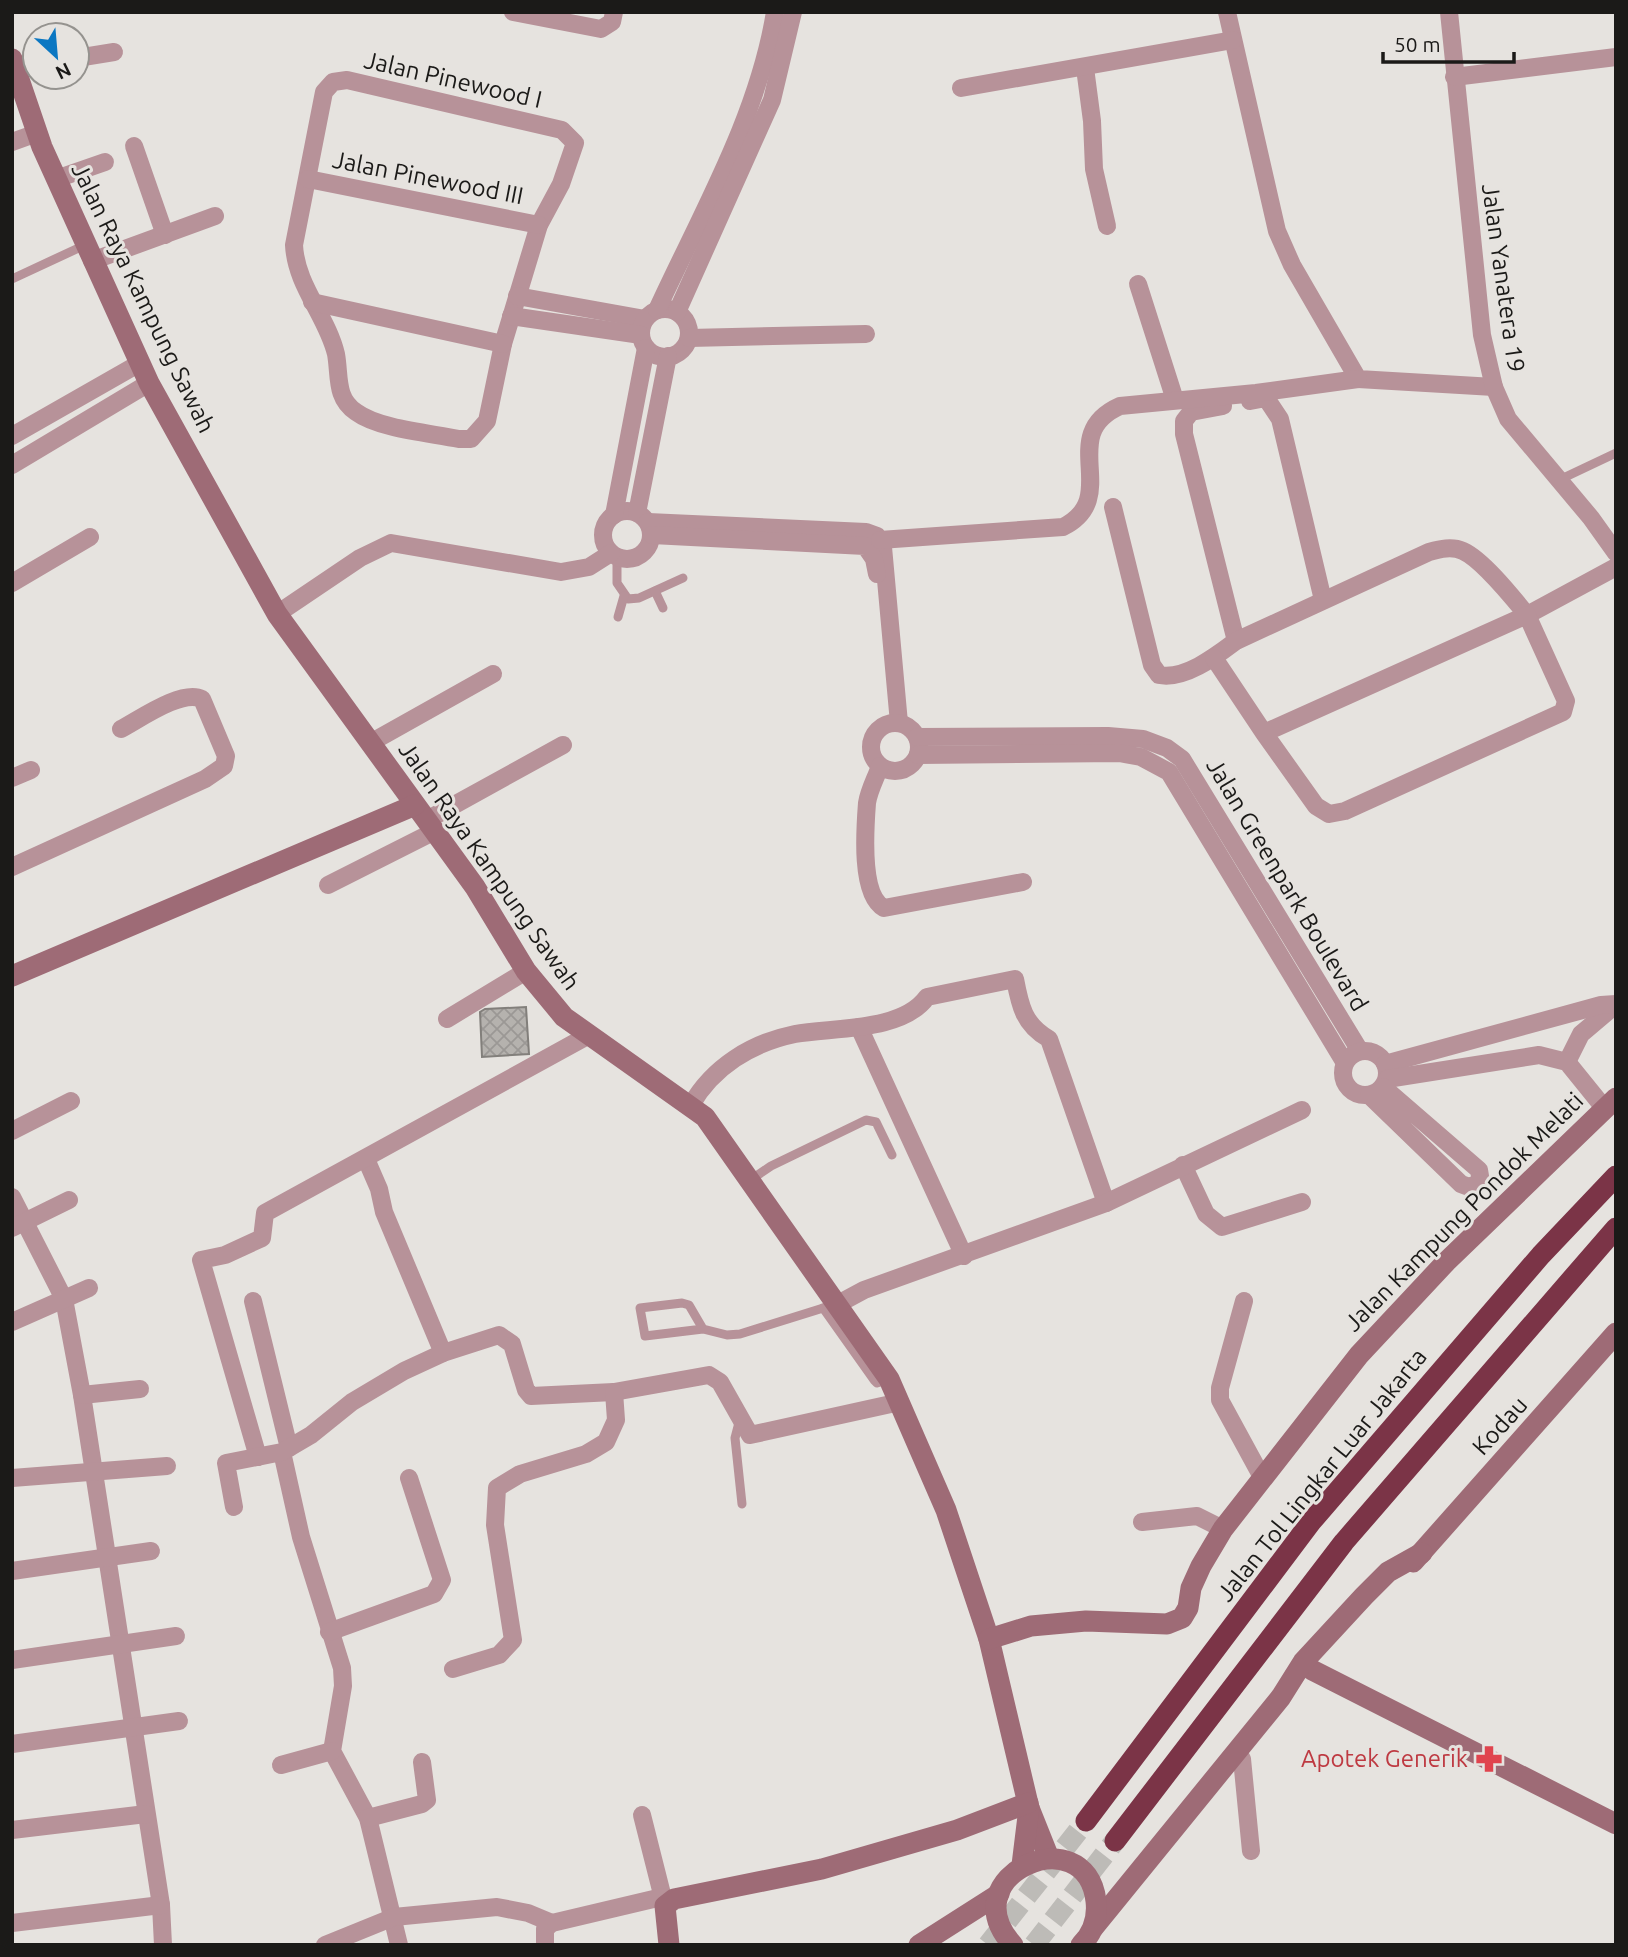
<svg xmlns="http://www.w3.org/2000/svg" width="1628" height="1957" viewBox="0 0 1628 1957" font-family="Ubuntu,sans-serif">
  <defs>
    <pattern id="building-cross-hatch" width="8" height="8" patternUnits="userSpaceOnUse" patternTransform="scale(1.75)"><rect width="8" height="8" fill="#b5b2ae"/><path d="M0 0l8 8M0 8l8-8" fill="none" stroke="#9b9895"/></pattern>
  </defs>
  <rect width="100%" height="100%" fill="#e6e3df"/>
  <path fill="url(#building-cross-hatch)" stroke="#827f7b" stroke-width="2" d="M526,1007L529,1054L482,1057L480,1012L485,1009Z"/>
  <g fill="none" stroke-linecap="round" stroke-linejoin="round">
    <g stroke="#bdbbb7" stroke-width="21" stroke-dasharray="21 10" stroke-linecap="butt">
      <path d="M988,1945L1086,1821"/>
      <path d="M1034,1945L1115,1841"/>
    </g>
    <g stroke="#b79299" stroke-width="9">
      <path d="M12,279L85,245"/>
      <path d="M1559,480L1616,453"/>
      <path d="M617,557V583L628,599L639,598L683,578"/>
      <path d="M655,591L663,608"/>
      <path d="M618,617L624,596"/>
      <path d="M749,1181L771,1166L866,1120L876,1122L892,1155"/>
      <path d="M823,1308L874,1380L877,1383L887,1380"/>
      <path d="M703,1329L689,1305L682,1303L640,1308L645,1336L703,1329L727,1335L740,1334L836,1304"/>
      <path d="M740,1419L735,1438L742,1504"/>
    </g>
    <g stroke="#b79299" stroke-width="18">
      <path d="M513,12L601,29L612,22L614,12"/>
      <path d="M1227,12L1277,231L1292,265L1358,379L1494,387"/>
      <path d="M1449,12L1482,335L1494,387L1508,419L1591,518L1616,553"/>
      <path d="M77,58L114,52"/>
      <path d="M14,68L35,64"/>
      <path d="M1085,68L1092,121L1094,169L1107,226"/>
      <path d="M1454,77L1616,57"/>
      <path d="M347,80L562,130L575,143L561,184L539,225L503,344L487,421L471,439H459C430,433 379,429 356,412C335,398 340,376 336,354C327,316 296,286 294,245L324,92L333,82Z"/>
      <path d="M961,88L1233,40"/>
      <path d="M12,142L37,133"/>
      <path d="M134,146L165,235"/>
      <path d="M56,179L105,162"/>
      <path d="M308,179L539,225"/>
      <path d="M92,261L215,216"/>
      <path d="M1138,284L1175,400"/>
      <path d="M517,296L645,319"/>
      <path d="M312,302L503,344"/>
      <circle cx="665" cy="333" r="24"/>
      <path d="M657,310C701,214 758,117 775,12"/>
      <path d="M677,312L772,100L793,12"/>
      <path d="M511,316L641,335"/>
      <path d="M689,338L866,334"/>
      <path d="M1250,401L1266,398L1280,419L1323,600"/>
      <path d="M1223,406L1191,412L1184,421V434L1236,641"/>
      <path d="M12,436L140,363"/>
      <path d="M12,465L149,383"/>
      <path d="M1113,507L1152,665L1159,675C1185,680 1216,656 1236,641L1429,552C1440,549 1452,546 1463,551C1483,560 1513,598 1527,615L1616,567"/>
      <circle cx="627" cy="535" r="24"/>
      <path d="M637,513L668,356"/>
      <path d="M614,515L646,348"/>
      <path d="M648,522L866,532L877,536L883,547L899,723"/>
      <path d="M652,535L865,546L874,559L877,574"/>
      <path d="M880,540L1063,527C1123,497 1055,435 1120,406L1256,393L1358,379"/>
      <path d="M12,583L90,537"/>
      <path d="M277,614L360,558L391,543L561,572L589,567L611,553"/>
      <path d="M1214,658L1264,733L1527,615L1566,701L1563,712L1345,811L1329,814L1316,806L1264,733"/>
      <circle cx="895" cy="747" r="24"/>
      <path d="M917,737L1108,736L1143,739L1167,748L1182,759L1360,1051"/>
      <path d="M370,743L493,674"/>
      <path d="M918,755L1119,753L1141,757L1169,772L1345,1063"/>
      <path d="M880,766C876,778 869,790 867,803C865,829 860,895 884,908L1023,882"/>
      <path d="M12,778L31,770"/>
      <path d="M427,820L563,745"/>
      <path d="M12,867L205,779L224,766L226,756L202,699C182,689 140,719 121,729"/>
      <path d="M328,885L435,831"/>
      <path d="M447,1019L526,971"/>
      <path d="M859,1027L964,1256"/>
      <circle cx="1365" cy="1073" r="22"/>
      <path d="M1567,1062L1581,1034L1613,1007"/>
      <path d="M1385,1064L1601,1005L1616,1004"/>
      <path d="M1387,1079L1539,1055L1567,1062L1605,1109"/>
      <path d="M1369,1095L1461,1184L1469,1187L1481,1182L1479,1170L1383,1087"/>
      <path d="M691,1105C713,1067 751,1043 795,1034C833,1027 902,1032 927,997L1015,979C1020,1006 1024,1025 1049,1039L1106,1203"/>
      <path d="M12,1131L71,1101"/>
      <path d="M366,1159L379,1189L384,1212L443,1353"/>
      <path d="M1183,1165L1206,1214L1222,1227L1302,1202"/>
      <path d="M12,1197L64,1299L82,1395L161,1905L163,1945"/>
      <path d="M12,1228L69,1200"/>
      <path d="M253,1301L289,1448"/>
      <path d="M1244,1301L1220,1388V1400L1263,1479"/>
      <path d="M838,1304L864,1290L1106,1203L1302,1110"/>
      <path d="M12,1322L89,1288"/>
      <path d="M82,1395L140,1389"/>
      <path d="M282,1452L301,1537L342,1668L343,1686L332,1751L368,1818L399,1945"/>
      <path d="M258,1457L201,1260L225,1255L262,1238L265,1213L589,1035"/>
      <path d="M12,1478L167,1466"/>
      <path d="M234,1507L226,1463L282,1452L311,1435L352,1402L404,1371L443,1353L499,1335L512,1344L526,1390L531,1396L614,1392L709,1375L720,1382L750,1435L900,1402"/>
      <path d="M1142,1522L1197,1516L1223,1529"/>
      <path d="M12,1571L151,1551"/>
      <path d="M329,1632L434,1594L442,1580L409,1478"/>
      <path d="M12,1660L176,1636"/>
      <path d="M453,1669L499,1655L513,1640L495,1525L497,1488L520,1474L586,1454L606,1442L616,1420L614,1392"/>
      <path d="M12,1744L179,1721"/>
      <path d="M1237,1750L1242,1759L1251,1851"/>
      <path d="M281,1765L332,1751"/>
      <path d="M642,1815L665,1906"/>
      <path d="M368,1818L422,1804L427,1800L422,1762"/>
      <path d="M12,1830L146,1814"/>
      <path d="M12,1923L161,1905"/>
      <path d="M325,1945L394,1917L497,1907L528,1913L552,1923"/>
      <path d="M545,1945V1929L552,1923L662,1897"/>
    </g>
    <g stroke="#9e6b76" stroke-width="21">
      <path d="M12,59L42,147L149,383L277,614L475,887L526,971L564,1017L705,1117L889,1379L946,1510L989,1639L1029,1808L1049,1858"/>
      <path d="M12,976L415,805"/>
      <path d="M1413,1562L1616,1333"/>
      <path d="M989,1639L1031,1626L1086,1621L1167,1624L1182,1618L1188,1608L1191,1588L1201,1566L1223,1529L1359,1355L1446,1262L1616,1098"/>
      <path d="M1312,1670L1616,1824"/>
      <path d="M1022,1865L1029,1808"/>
      <path d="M1093,1928L1281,1697L1303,1662L1364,1596L1388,1572L1422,1553"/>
      <path d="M669,1945L665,1906L674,1899L822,1869L957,1830L1028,1803"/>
      <path d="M919,1945L999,1894"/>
      <path d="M1013,1945C949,1875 1086,1816 1096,1901C1098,1918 1093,1933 1081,1945"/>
    </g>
    <g stroke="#7b3447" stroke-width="21">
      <path d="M1086,1821L1311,1522L1541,1255L1616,1176"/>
      <path d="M1115,1841L1344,1542L1616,1228"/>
    </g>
  </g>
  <defs>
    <symbol id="pharmacy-bare" viewBox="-9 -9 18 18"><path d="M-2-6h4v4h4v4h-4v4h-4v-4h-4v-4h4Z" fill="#e0444e" stroke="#e6e3df" stroke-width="2.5" paint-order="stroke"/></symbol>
  </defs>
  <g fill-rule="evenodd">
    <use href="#pharmacy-bare" x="1470" y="1740" width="38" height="38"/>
  </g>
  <g text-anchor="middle" stroke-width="6" stroke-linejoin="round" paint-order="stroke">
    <g font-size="24" fill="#1b1a18" stroke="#e6e3df">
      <text transform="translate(453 80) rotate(13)" y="8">Jalan Pinewood I</text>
      <text transform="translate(428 178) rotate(11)" y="8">Jalan Pinewood III</text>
      <text transform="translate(1503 278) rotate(82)" y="8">Jalan Yanatera 19</text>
      <text transform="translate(143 298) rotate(64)" y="8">Jalan Raya Kampung Sawah</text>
      <text transform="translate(489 866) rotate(55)" y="8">Jalan Raya Kampung Sawah</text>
      <text transform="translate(1287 885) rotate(59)" y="8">Jalan Greenpark Boulevard</text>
      <text transform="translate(1464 1212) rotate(-45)" y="8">Jalan Kampung Pondok Melati</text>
      <text transform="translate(1500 1426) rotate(-48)" y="8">Kodau</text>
      <text transform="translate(1322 1475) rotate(-51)" y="8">Jalan Tol Lingkar Luar Jakarta</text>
    </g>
    <g font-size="24" fill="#be3a42" stroke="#e6e3df" text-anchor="end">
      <text x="1468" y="1767">Apotek Generik</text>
    </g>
  </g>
  <rect width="1628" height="1957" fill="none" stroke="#1b1a18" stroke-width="28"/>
  <g transform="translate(56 56) rotate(154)"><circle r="33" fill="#e6e3df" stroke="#95938f" stroke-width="2"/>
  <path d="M0-5L12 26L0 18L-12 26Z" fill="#0b77c2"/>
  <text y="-10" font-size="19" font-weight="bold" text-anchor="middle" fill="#1b1a18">N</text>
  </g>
  <path d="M1383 52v10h131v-10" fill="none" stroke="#1b1a18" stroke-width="3.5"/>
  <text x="1394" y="52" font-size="21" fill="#1b1a18" stroke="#e6e3df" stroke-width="5" paint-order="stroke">50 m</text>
</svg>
